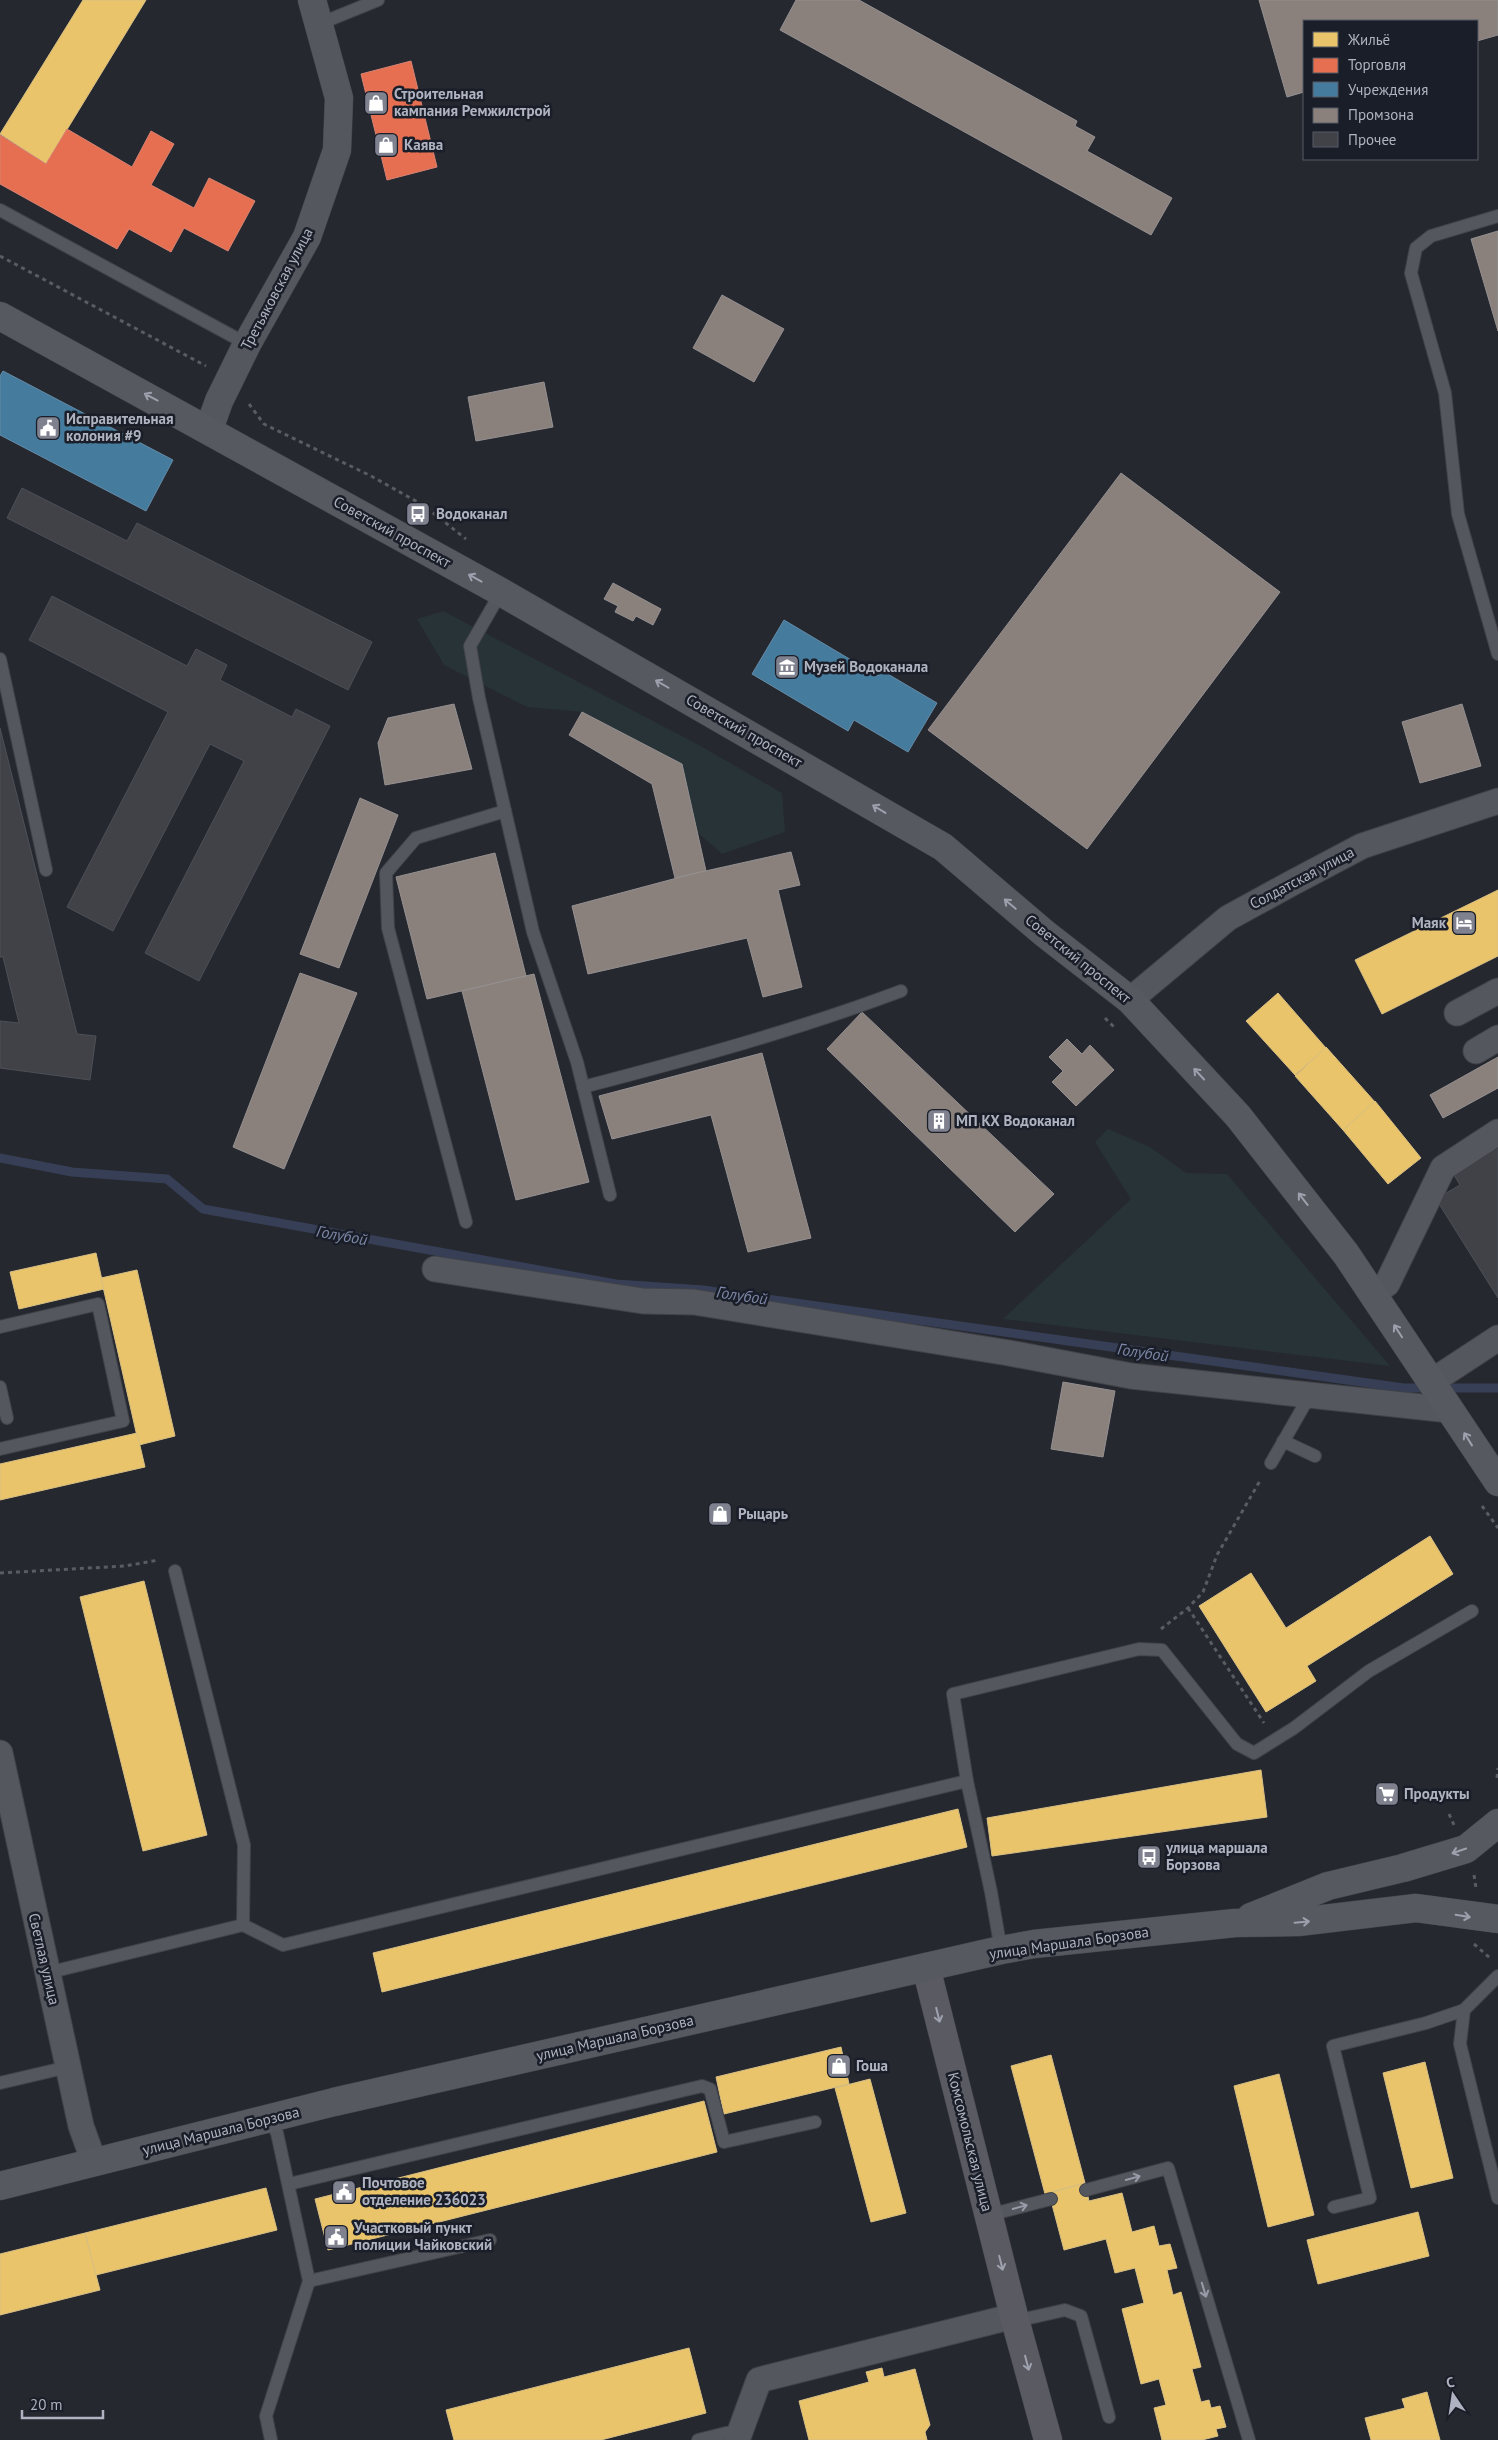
<svg xmlns="http://www.w3.org/2000/svg" width="1498" height="2440" viewBox="0 0 1498 2440" font-family="'PT Sans',sans-serif">
  <rect width="100%" height="100%" fill="#26282f"/>
  <g fill="#273337">
    <path d="M443,611L699,745L782,793L785,832L722,854L697,832L682,764L582,712L527,707L444,665L417,619Z"/>
    <path d="M1108,1129L1150,1147L1186,1173L1227,1174L1390,1366L1003,1319L1131,1199L1095,1142Z"/>
  </g>
  <g fill="#e9c46a" stroke="#d8bf84">
    <path d="M83,0H146L46,164L0,134Z"/>
    <path d="M1498,890V956L1382,1014L1355,960Z"/>
    <path d="M1278,993L1326,1048L1295,1075L1246,1021Z"/>
    <path d="M1326,1047L1375,1102L1343,1130L1295,1076Z"/>
    <path d="M1375,1101L1421,1158L1388,1184L1343,1130Z"/>
    <path d="M96,1253L104,1289L19,1309L10,1272Z"/>
    <path d="M137,1270L175,1436L139,1445L101,1278Z"/>
    <path d="M137,1433L145,1467L0,1500V1464Z"/>
    <path d="M1430,1536L1453,1574L1307,1666L1316,1681L1266,1712L1199,1606L1251,1573L1286,1628Z"/>
    <path d="M144,1581L207,1835L143,1851L80,1597Z"/>
    <path d="M1261,1770L1267,1817L992,1856L987,1818Z"/>
    <path d="M958,1809L967,1847L382,1992L373,1953Z"/>
    <path d="M841,2047L849,2084L724,2114L716,2077Z"/>
    <path d="M1051,2055L1085,2183L1045,2194L1011,2066Z"/>
    <path d="M1425,2062L1453,2178L1411,2188L1383,2073Z"/>
    <path d="M1279,2074L1314,2215L1268,2227L1234,2086Z"/>
    <path d="M870,2079L906,2213L871,2222L835,2088Z"/>
    <path d="M704,2101L717,2152L328,2250L315,2199Z"/>
    <path d="M1085,2183L1089,2201L1122,2193L1132,2232L1154,2226L1159,2246L1170,2244L1177,2268L1167,2270L1173,2295L1181,2292L1201,2367L1192,2369L1201,2402L1209,2400L1211,2408L1220,2406L1226,2427L1216,2429L1218,2436L1202,2440H1162L1154,2408L1166,2405L1159,2379L1141,2384L1122,2309L1144,2303L1135,2268L1115,2273L1106,2239L1064,2250L1049,2193Z"/>
    <path d="M266,2188L277,2230L96,2275L85,2233Z"/>
    <path d="M1418,2212L1429,2256L1318,2284L1307,2240Z"/>
    <path d="M85,2233L100,2290L0,2315V2254Z"/>
    <path d="M689,2348L706,2413L601,2440H454L446,2410Z"/>
    <path d="M882,2368L884,2377L915,2369L930,2425L925,2432L927,2440H809L799,2401L869,2382L866,2372Z"/>
    <path d="M1427,2392L1440,2440H1371L1365,2418L1405,2408L1402,2399Z"/>
  </g>
  <g fill="#e76f51" stroke="#d68373">
    <path d="M411,61L437,167L387,180L361,74Z"/>
    <path d="M67,129L132,167L151,131L174,144L151,185L194,208L209,178L255,201L228,251L184,228L171,252L129,229L117,249L0,184V135L46,164Z"/>
  </g>
  <g fill="#457b9d" stroke="#658ca8">
    <path d="M3,371L173,460L146,511L0,435V376Z"/>
    <path d="M784,620L878,676L881,670L937,703L908,752L854,720L848,731L752,674Z"/>
  </g>
  <g fill="#8a817c" stroke="#959091">
    <path d="M796,0H859L1077,121L1075,126L1095,137L1087,151L1172,198L1151,235L780,30Z"/>
    <path d="M1259,0H1498V35L1477,41V21H1304V92L1287,97Z"/>
    <path d="M1498,231V331L1471,239Z"/>
    <path d="M722,295L784,329L754,382L693,348Z"/>
    <path d="M544,382L553,427L476,441L468,397Z"/>
    <path d="M1121,473L1280,592L1087,849L928,730Z"/>
    <path d="M613,583L661,609L653,625L636,616L633,621L615,612L618,606L604,599Z"/>
    <path d="M454,704L472,769L385,785L378,743L388,718Z"/>
    <path d="M1462,704L1481,766L1420,783L1402,722Z"/>
    <path d="M582,712L682,764L706,871L675,878L652,784L569,735Z"/>
    <path d="M360,798L398,815L339,968L300,954Z"/>
    <path d="M791,852L800,885L778,890L802,987L763,997L747,938L588,974L572,906L692,874Z"/>
    <path d="M495,853L526,976L427,999L396,877Z"/>
    <path d="M300,973L357,993L284,1169L233,1147Z"/>
    <path d="M534,974L589,1182L516,1200L462,991Z"/>
    <path d="M862,1012L1054,1194L1015,1232L827,1049Z"/>
    <path d="M1067,1039L1082,1054L1090,1045L1114,1070L1076,1106L1052,1082L1063,1071L1049,1057Z"/>
    <path d="M762,1053L811,1238L748,1252L711,1115L612,1139L599,1096Z"/>
    <path d="M1498,1057V1088L1443,1118L1430,1095Z"/>
    <path d="M1063,1382L1115,1391L1103,1457L1051,1449Z"/>
  </g>
  <g fill="none" stroke-linecap="round" stroke-linejoin="round">
    <path stroke="#373f56" stroke-width="9" d="M0,1158L72,1172L167,1179L203,1209L616,1284L703,1290L1404,1388H1498"/>
  </g>
  <g fill="#404248" stroke="#4d5057">
    <path d="M22,488L127,541L137,523L372,642L348,690L7,518Z"/>
    <path d="M52,596L187,666L196,649L227,665L220,680L292,717L296,709L330,726L199,981L145,953L244,761L210,744L113,931L67,907L168,712L29,640Z"/>
    <path d="M0,728L77,1034L96,1036L90,1080L0,1068V1021L19,1023L3,957H0Z"/>
    <path d="M1498,1141V1298L1436,1199L1460,1185L1451,1170Z"/>
  </g>
  <g fill="none" stroke-linecap="round" stroke-linejoin="round">
    <defs>
      <g id="service">
        <path d="M319,24L378,0"/>
        <path d="M0,210L247,344"/>
        <path d="M1498,216L1431,236L1416,248L1411,273L1445,393L1458,514L1498,654"/>
        <path d="M501,592L470,646L479,698L533,932L577,1062L610,1195"/>
        <path d="M0,659L46,870"/>
        <path d="M583,1087C691,1059 797,1030 901,991"/>
        <path d="M466,1222L388,928L386,873L416,838L505,811"/>
        <path d="M0,1327L98,1304L123,1421L0,1449"/>
        <path d="M0,1387L7,1418"/>
        <path d="M1283,1441L1315,1456"/>
        <path d="M1271,1463L1310,1395"/>
        <path d="M243,1925L283,1945L967,1781"/>
        <path d="M1001,1950L991,1892L967,1781L953,1694L1139,1649L1162,1650L1237,1744L1254,1753L1294,1728L1369,1671L1472,1611"/>
        <path d="M47,1973L243,1925L244,1845L175,1571"/>
        <path d="M1498,1976L1464,2010L1460,2044L1498,2198"/>
        <path d="M0,2083L68,2067"/>
        <path d="M270,2119L277,2133L309,2281L266,2416L271,2440"/>
        <path d="M289,2184L702,2086L710,2089L724,2142L815,2122"/>
        <path d="M1086,2190L1168,2168L1249,2440"/>
        <path d="M1334,2207L1370,2198L1333,2046L1426,2023L1464,2010"/>
        <path d="M989,2215L1051,2199"/>
        <path d="M309,2281L490,2240"/>
        <path d="M1016,2321L1065,2310L1081,2316L1109,2417"/>
        <path d="M698,2440L726,2433L740,2432"/>
      </g>
      <g id="minor">
        <path d="M1130,1000L1228,918L1292,883L1362,846L1498,801"/>
        <path d="M1457,1013L1498,991"/>
        <path d="M1476,1051L1498,1038"/>
        <path d="M435,1269L643,1301L694,1302L1009,1353L1131,1376L1450,1410"/>
        <path d="M1373,1292L1387,1284L1443,1168L1498,1132"/>
        <path d="M1431,1382L1498,1338"/>
        <path d="M0,1753L81,2126L94,2162"/>
        <path d="M737,2440L759,2380L1014,2316"/>
      </g>
      <path id="tertiary" d="M209,429L219,401L247,344L307,237L337,150L339,98L312,0"/>
      <path id="secondary" d="M926,1967L1014,2316L1048,2440"/>
      <g id="primary">
        <path d="M0,316L501,592L943,847L1044,933L1130,1000L1238,1116L1346,1254L1498,1482"/>
        <path d="M1251,1917L1328,1886L1403,1868L1466,1849L1498,1823"/>
        <path d="M0,2186L334,2102L1001,1950L1034,1944L1235,1923L1298,1922L1416,1908L1498,1919"/>
      </g>
    </defs>
    <use href="#service" stroke="#414349" stroke-width="14"/>
    <use href="#minor" stroke="#414349" stroke-width="27"/>
    <use href="#tertiary" stroke="#414349" stroke-width="29"/>
    <use href="#secondary" stroke="#414349" stroke-width="29"/>
    <use href="#primary" stroke="#43454c" stroke-width="29"/>
    <g stroke="#595c62" stroke-width="3" stroke-dasharray="4 4" stroke-linecap="butt">
      <path d="M0,256L206,366"/>
      <path d="M249,404L264,424L371,476L423,505L466,539"/>
      <path d="M1105,1018L1115,1028"/>
      <path d="M1482,1506L1498,1528"/>
      <path d="M0,1573L125,1566L159,1560"/>
      <path d="M1188,1608L1264,1723"/>
      <path d="M1161,1629L1188,1608L1203,1592L1217,1555L1261,1479"/>
      <path d="M1497,1778L1498,1768"/>
      <path d="M1449,1814L1454,1825"/>
      <path d="M1474,1875L1476,1888"/>
      <path d="M1474,1944L1490,1958"/>
    </g>
    <use href="#service" stroke="#55575e" stroke-width="12"/>
    <use href="#minor" stroke="#55575e" stroke-width="25"/>
    <use href="#tertiary" stroke="#55575e" stroke-width="28"/>
    <use href="#secondary" stroke="#595a62" stroke-width="28"/>
    <use href="#primary" stroke="#575960" stroke-width="28"/>
  </g>
  <defs><path id="oneway-shaft" d="M-6 0H5M1.5-3L5.5 0L1.5 3" fill="none" stroke-width="1.6" stroke-linecap="round" stroke-linejoin="round" transform="scale(1.25)"/></defs>
  <g stroke="#9da1ae">
    <use href="#oneway-shaft" transform="translate(151 397) rotate(-152)"/>
    <use href="#oneway-shaft" transform="translate(475 578) rotate(-151)"/>
    <use href="#oneway-shaft" transform="translate(662 684) rotate(-150)"/>
    <use href="#oneway-shaft" transform="translate(879 809) rotate(-149)"/>
    <use href="#oneway-shaft" transform="translate(1010 904) rotate(-140)"/>
    <use href="#oneway-shaft" transform="translate(1199 1074) rotate(-133)"/>
    <use href="#oneway-shaft" transform="translate(1303 1199) rotate(-128)"/>
    <use href="#oneway-shaft" transform="translate(1398 1331) rotate(-123)"/>
    <use href="#oneway-shaft" transform="translate(1468 1439) rotate(-122)"/>
    <use href="#oneway-shaft" transform="translate(1459 1851) rotate(161)"/>
    <use href="#oneway-shaft" transform="translate(1463 1916) rotate(9)"/>
    <use href="#oneway-shaft" transform="translate(1302 1922) rotate(-5)"/>
  </g>
  <g stroke="#9ea1ae">
    <use href="#oneway-shaft" transform="translate(938 2015) rotate(76)"/>
    <use href="#oneway-shaft" transform="translate(1001 2263) rotate(76)"/>
    <use href="#oneway-shaft" transform="translate(1027 2363) rotate(75)"/>
  </g>
  <g stroke="#989ca8">
    <use href="#oneway-shaft" transform="translate(1133 2178) rotate(-15)"/>
    <use href="#oneway-shaft" transform="translate(1020 2207) rotate(-15)"/>
    <use href="#oneway-shaft" transform="translate(1204 2290) rotate(73)"/>
  </g>
  <defs>
    <symbol id="shop-square" viewBox="-11 -11 22 22"><rect x="-9" y="-9" width="18" height="18" rx="4" fill="#7f828e" stroke="#1a1e28"/><path d="M-5-2.5h2.3a2.7 3.5 0 0 1 5.4 0H5L5.5 6h-11ZM-1.5-2.5h3a1.5 2.3 0 0 0-3 0Z" fill="#fff"/></symbol>
    <symbol id="civic-square" viewBox="-11 -11 22 22"><rect x="-9" y="-9" width="18" height="18" rx="4" fill="#7f828e" stroke="#1a1e28"/><path d="M-.6-6.5H3V-4.5H.6V-3L4-1V1h2V6H-6V1h2V-1L-.6-3ZM-1.2 2.5V6h2.4V2.5Z" fill="#fff"/></symbol>
    <symbol id="bus-square" viewBox="-11 -11 22 22"><rect x="-9" y="-9" width="18" height="18" rx="4" fill="#7f828e" stroke="#1a1e28"/><path d="M-5-6H5V4H4V6H2V4H-2V6H-4V4H-5ZM-3.5-4V0h7V-4ZM-3.5 1.2v1.5H-2V1.2ZM2 1.2v1.5H3.5V1.2Z" fill="#fff"/></symbol>
    <symbol id="museum-square" viewBox="-11 -11 22 22"><rect x="-9" y="-9" width="18" height="18" rx="4" fill="#7f828e" stroke="#1a1e28"/><path d="M0-6L6-3V-2H-6V-3ZM-5-1h2V3h-2ZM-1-1h2V3h-2ZM3-1h2V3H3ZM-6 4H6V6H-6Z" fill="#fff"/></symbol>
    <symbol id="hotel-square" viewBox="-11 -11 22 22"><rect x="-9" y="-9" width="18" height="18" rx="4" fill="#7f828e" stroke="#1a1e28"/><path d="M-6-4.5h1.5V1H6V5H4.5V3h-9V5H-6ZM-4 0a1.8 1.8 0 1 1 3.6 0ZM.5 0V-2.5h3Q6-2.5 6 0Z" fill="#fff"/></symbol>
    <symbol id="building-square" viewBox="-11 -11 22 22"><rect x="-9" y="-9" width="18" height="18" rx="4" fill="#7f828e" stroke="#1a1e28"/><path d="M-4-6H4V6H1V3H-1V6H-4ZM-2.5-4.3h1.7v1.8h-1.7ZM.8-4.3h1.7v1.8H.8ZM-2.5-1h1.7V.8h-1.7ZM.8-1h1.7V.8H.8Z" fill="#fff"/></symbol>
    <symbol id="supermarket-square" viewBox="-11 -11 22 22"><rect x="-9" y="-9" width="18" height="18" rx="4" fill="#7f828e" stroke="#1a1e28"/><path d="M-6-5.5h2.5l.6 2H6L4.5 2H-2.5L-4.4-4H-6ZM-1.5 3.2a1.3 1.3 0 1 0 .1 0ZM3 3.2a1.3 1.3 0 1 0 .1 0Z" fill="#fff"/></symbol>
  </defs>
  <g fill-rule="evenodd">
    <use href="#shop-square" x="362" y="89" width="28" height="28"/>
    <use href="#shop-square" x="372" y="131" width="28" height="28"/>
    <use href="#civic-square" x="34" y="414" width="28" height="28"/>
    <use href="#bus-square" x="404" y="500" width="28" height="28"/>
    <use href="#museum-square" x="773" y="653" width="28" height="28"/>
    <use href="#hotel-square" x="1450" y="909" width="28" height="28"/>
    <use href="#building-square" x="925" y="1107" width="28" height="28"/>
    <use href="#shop-square" x="706" y="1500" width="28" height="28"/>
    <use href="#supermarket-square" x="1373" y="1780" width="28" height="28"/>
    <use href="#bus-square" x="1135" y="1843" width="28" height="28"/>
    <use href="#shop-square" x="825" y="2052" width="28" height="28"/>
    <use href="#civic-square" x="330" y="2178" width="28" height="28"/>
    <use href="#civic-square" x="322" y="2223" width="28" height="28"/>
  </g>
  <g text-anchor="middle" stroke-width="5" stroke-linejoin="round" paint-order="stroke">
    <g font-size="15" font-weight="bold" fill="#afb3c1" stroke="#1a1e28" text-anchor="start">
      <text x="394" y="99">Строительная<tspan x="394" dy="17">кампания Ремжилстрой</tspan></text>
      <text x="404" y="150">Каява</text>
      <text x="66" y="424">Исправительная<tspan x="66" dy="17">колония #9</tspan></text>
      <text x="436" y="519">Водоканал</text>
      <text x="804" y="672">Музей Водоканала</text>
      <text x="1446" y="928" text-anchor="end">Маяк</text>
      <text x="956" y="1126">МП КХ Водоканал</text>
      <text x="738" y="1519">Рыцарь</text>
      <text x="1404" y="1799">Продукты</text>
      <text x="1166" y="1853">улица маршала<tspan x="1166" dy="17">Борзова</tspan></text>
      <text x="856" y="2071">Гоша</text>
      <text x="362" y="2188">Почтовое<tspan x="362" dy="17">отделение 236023</tspan></text>
      <text x="354" y="2233">Участковый пункт<tspan x="354" dy="17">полиции Чайковский</tspan></text>
    </g>
    <g font-size="15" fill="#afb3c1" stroke="#1a1e28">
      <text transform="translate(277 289) rotate(-62)" y="5">Третьяковская улица</text>
      <text transform="translate(392 532) rotate(29)" y="5">Советский проспект</text>
      <text transform="translate(744 731) rotate(30)" y="5">Советский проспект</text>
      <text transform="translate(1302 878) rotate(-28)" y="5">Солдатская улица</text>
      <text transform="translate(1078 959) rotate(39)" y="5">Советский проспект</text>
      <text transform="translate(1069 1943) rotate(-8)" y="5">улица Маршала Борзова</text>
      <text transform="translate(44 1959) rotate(77)" y="5">Светлая улица</text>
      <text transform="translate(615 2038) rotate(-13)" y="5">улица Маршала Борзова</text>
      <text transform="translate(221 2131) rotate(-14)" y="5">улица Маршала Борзова</text>
      <text transform="translate(970 2142) rotate(76)" y="5">Комсомольская улица</text>
    </g>
    <g font-size="16" font-style="italic" fill="#7b86a5" stroke="#1a1e28">
      <text transform="translate(342 1235) rotate(10)" y="6">Голубой</text>
      <text transform="translate(742 1295) rotate(8)" y="6">Голубой</text>
      <text transform="translate(1143 1352) rotate(8)" y="6">Голубой</text>
    </g>
  </g>
  <rect x="1303" y="20" width="175" height="140" fill="#1a1e28" stroke="#565a65"/>
  <rect x="1313" y="32" width="25" height="15" fill="#e9c46a" stroke="#565a65"/>
  <text x="1348" y="45" font-size="15" fill="#afb3c1">Жильё</text>
  <rect x="1313" y="58" width="25" height="15" fill="#e76f51" stroke="#565a65"/>
  <text x="1348" y="70" font-size="15" fill="#afb3c1">Торговля</text>
  <rect x="1313" y="82" width="25" height="15" fill="#457b9d" stroke="#565a65"/>
  <text x="1348" y="95" font-size="15" fill="#afb3c1">Учреждения</text>
  <rect x="1313" y="108" width="25" height="15" fill="#8a817c" stroke="#565a65"/>
  <text x="1348" y="120" font-size="15" fill="#afb3c1">Промзона</text>
  <rect x="1313" y="132" width="25" height="15" fill="#404248" stroke="#565a65"/>
  <text x="1348" y="145" font-size="15" fill="#afb3c1">Прочее</text>
  <g transform="translate(1453 2395) rotate(347)" stroke="#1a1e28" stroke-width="4" paint-order="stroke">
  <path d="M0-4L9 19L0 12L-9 19Z" fill="#afb3c1"/>
  <text y="-8" font-size="14" font-weight="bold" text-anchor="middle" fill="#afb3c1">С</text>
  </g>
  <path d="M22 2410v8h81v-8" fill="none" stroke="#afb3c1" stroke-width="2.5"/>
  <text x="30" y="2410" font-size="15" fill="#afb3c1" stroke="#1a1e28" stroke-width="4" paint-order="stroke">20 m</text>
</svg>
